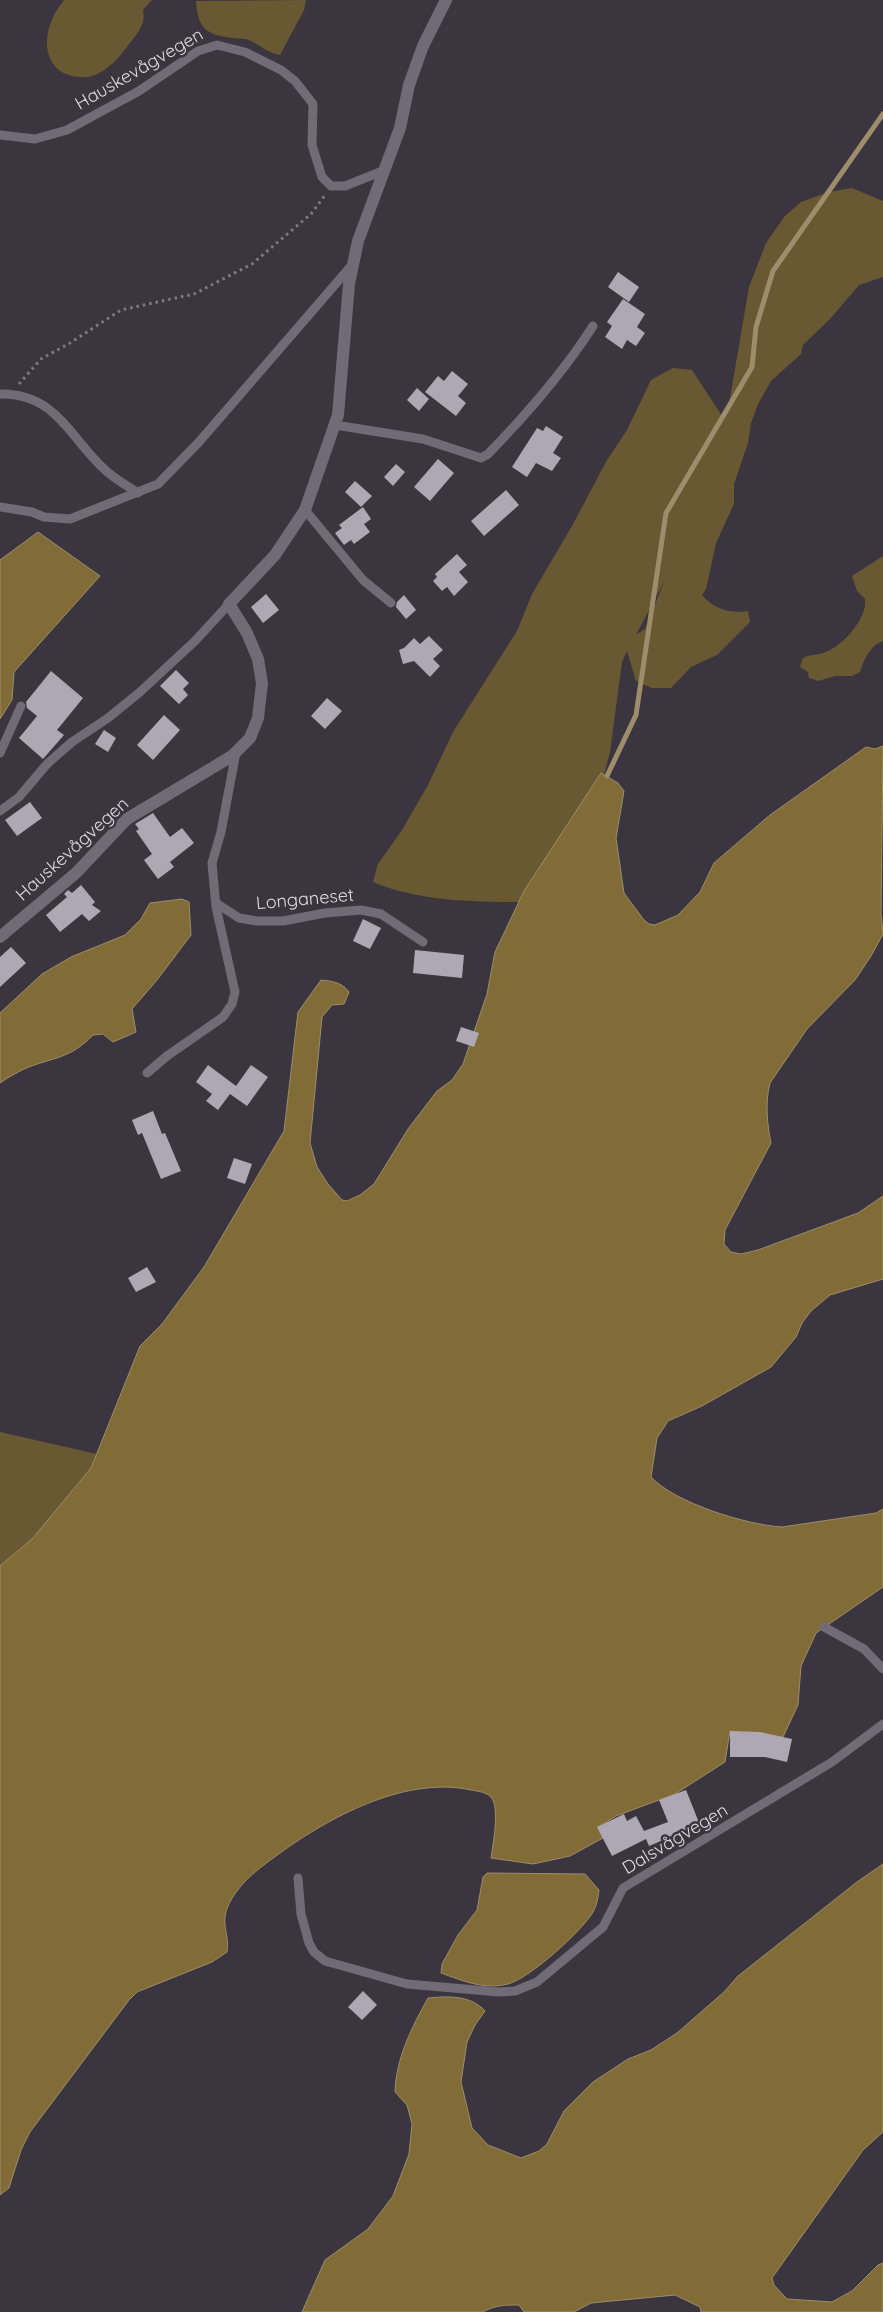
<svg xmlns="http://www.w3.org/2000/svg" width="883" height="2312" viewBox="0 0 883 2312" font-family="Quicksand,sans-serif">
  <rect width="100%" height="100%" fill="#3b3540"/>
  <g fill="#695932" fill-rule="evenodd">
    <path d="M64,0H152L143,10C146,24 138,33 129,44C120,57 108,71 92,76C85,78 79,77 72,76C46,70 42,42 52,20C54,13 60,6 64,0Z"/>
    <path d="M306,0L304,10L280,55C267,53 260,45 249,40C245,38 238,39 234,38C206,35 198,29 196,1Z"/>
    <path d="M852,188L883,201V277L859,285L830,319L803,345L801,354L771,381L758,404L751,423L748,443L734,484V504L716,543L706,589L702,595C714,609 730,614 748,611L750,622L717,655L691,667L671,688H652L636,681L627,651L622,662L610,752L604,775L601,773L519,902C470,902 418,901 373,882L378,864L402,830L428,785L453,732L517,631L532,594L572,526L607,460L627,430L651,380L673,368L692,370L722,416L726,412L730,398L749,287L766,243L785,216L801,202L829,192ZM665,580L645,629L637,634V633Z"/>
    <path d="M883,556V641C870,645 864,660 860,672L852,676H835L818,681L809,678L808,672L800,667L803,658C811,654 818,655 826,652C843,645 868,618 865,599L857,591L852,576Z"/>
    <path d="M0,1432L97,1454L91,1468L33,1538L0,1566Z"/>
  </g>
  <g fill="#816c37" stroke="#9d8d6a">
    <path d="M38,532L100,576L14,672L12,700L0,719V560Z"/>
    <path d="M883,746L881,913L883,934L871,956L855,980L807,1029L770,1083C765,1103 767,1123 771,1143L725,1230L724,1244L731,1252L741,1254L758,1250L858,1213L883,1196V1279L830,1295L811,1311L802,1323L796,1337L771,1367L702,1406L668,1421L657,1438L651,1477C675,1503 747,1525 782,1527L876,1513L883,1509V1587L816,1633L801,1666L798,1705L783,1737L730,1731L725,1762L675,1794L616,1816L598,1827L603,1838L570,1856L533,1864L491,1858C493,1844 500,1808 491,1797C485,1791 474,1791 466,1789C402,1778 330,1817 280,1853C261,1867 243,1879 231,1900C218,1923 230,1931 227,1952L212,1962L137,1992L129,2000L30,2132L21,2150L9,2188L0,2195V1566L33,1538L91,1468L140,1346L162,1324L204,1267L284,1131L298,1012L321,980C331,981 342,982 349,992L344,1004L332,1005L322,1017L310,1143L317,1167L328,1184L342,1200L347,1201L360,1195L374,1184L408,1129L437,1091L452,1080L463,1064L487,994L495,952L524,891L601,773L618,783L624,791L616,838L624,893L644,920L649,924L655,925L678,915L700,892L714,863L770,815L866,747L875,749Z"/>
    <path d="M182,899L189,902L191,935L157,980L132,1009L136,1032L113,1042L103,1034L93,1035C69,1060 52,1057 24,1069C16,1073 7,1078 0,1083V1013L42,974L71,957L125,935L141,919L150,903Z"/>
    <path d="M883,1864V2132L863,2150L772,2278L774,2285L787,2299L832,2302L852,2291L878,2265L883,2263V2312H701L700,2307L675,2295L591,2303L574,2312H524L519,2305C505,2305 495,2305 483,2312H302L325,2260L368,2229L393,2196L409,2154L412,2124L407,2105L395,2092C396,2058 412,2027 428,1998C448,1996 471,1995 485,2011L475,2025L467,2042L461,2082L472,2128L488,2145L521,2158L539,2151L547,2144L564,2111L593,2082L628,2059L651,2050L677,2033L724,1992L738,1976L857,1882Z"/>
    <path d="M487,1873L585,1874L599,1890C598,1898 597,1905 593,1912C582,1931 530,1978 508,1984C485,1990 463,1981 441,1973L442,1964L458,1935L477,1910L483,1877Z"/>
  </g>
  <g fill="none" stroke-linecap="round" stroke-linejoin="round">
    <path stroke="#9d8d6a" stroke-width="5" d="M607,776L636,715L666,513L752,367L756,327L773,271L883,114"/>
  </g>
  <g fill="#aea7b4">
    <path d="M618,272L639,287L629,302L608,287Z"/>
    <path d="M623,299L645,314L637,327L645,333L636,346L627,340L622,349L605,337L612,326L607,322Z"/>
    <path d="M452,371L468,384L458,396L466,403L456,416L425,392L438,376L444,381Z"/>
    <path d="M417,388L429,399L419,411L407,400Z"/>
    <path d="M546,426L563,437L553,453L561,458L552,471L536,463L527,477L512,467L537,428L543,431Z"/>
    <path d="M438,459L454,473L430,501L414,487Z"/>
    <path d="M396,464L405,472L393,486L384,477Z"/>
    <path d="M355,481L372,496L361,507L345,492Z"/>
    <path d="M506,490L519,505L484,536L471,521Z"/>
    <path d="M363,507L371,519L364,524L370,532L354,544L351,540L344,545L335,533L342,528L339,525Z"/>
    <path d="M457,554L467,565L459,572L468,582L454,596L447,587L442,591L433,581L437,577L435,574Z"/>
    <path d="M266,594L279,610L263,623L251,607Z"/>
    <path d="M404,595L416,610L406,619L396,607L397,602Z"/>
    <path d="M429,636L443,650L433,659L440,666L430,677L414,661L403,664L399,650L404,648L414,638L420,644Z"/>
    <path d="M176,670L189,683L183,689L188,695L179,704L160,686Z"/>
    <path d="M51,671L83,698L57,730L64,735L43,759L19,738L37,716L27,708L26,702Z"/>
    <path d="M327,698L342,711L325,729L311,716Z"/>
    <path d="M164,715L180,730L153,760L137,745Z"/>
    <path d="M104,730L116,738L108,752L95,744Z"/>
    <path d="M30,802L42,818L17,836L5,820Z"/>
    <path d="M153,813L170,837L182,828L194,843L170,862L174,867L158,879L144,860L152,854L136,831L139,829L135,824Z"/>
    <path d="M81,885L95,902L92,905L101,911L89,921L82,914L60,932L46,915L67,897L64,894L68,890L72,893Z"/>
    <path d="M363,919L381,928L370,949L353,941Z"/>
    <path d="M11,947L26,963L0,987V957Z"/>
    <path d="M415,950L464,955L462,978L413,973Z"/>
    <path d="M461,1027L479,1033L474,1047L456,1041Z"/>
    <path d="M208,1065L236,1086L251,1065L268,1077L247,1106L230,1094L218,1110L206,1101L212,1094L196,1082Z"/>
    <path d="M153,1111L162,1134L165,1133L181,1171L161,1179L142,1133L138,1135L132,1120Z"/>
    <path d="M234,1158L252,1164L245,1184L227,1178Z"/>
    <path d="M147,1267L156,1282L136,1292L128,1278Z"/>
    <path d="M730,1731L760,1732L792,1739L787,1762L765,1757H730Z"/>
    <path d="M686,1790L700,1825L649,1846L646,1839L612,1856L597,1827L624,1814L627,1821L636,1816L644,1831L668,1822L659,1800Z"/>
    <path d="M363,1991L377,2005L362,2020L348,2007Z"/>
  </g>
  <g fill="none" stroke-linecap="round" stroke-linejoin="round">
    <path stroke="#7f7a83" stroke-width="3" stroke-dasharray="2.5 4" stroke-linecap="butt" d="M19,384L41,359L70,343L121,310L194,294L252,264L311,214L325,195"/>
    <g stroke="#716b77" stroke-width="9">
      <path d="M0,135L35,139L67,130L139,91L198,51L217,45L245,52L281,70L295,81L313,104L312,145L322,177L331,186H345L385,170"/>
      <path d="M0,394C55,393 69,436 103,468C113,478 126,485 138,493"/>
      <path d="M335,425L423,439L481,458L488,454C527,414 563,373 593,326"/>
      <path d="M0,507L32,512L44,517L70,519L158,484L199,442L352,265"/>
      <path d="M305,510L363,580L391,603"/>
      <path d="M0,753L21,706"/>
      <path d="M0,811L19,797L47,764L72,742L108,718L140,692L195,641L229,604"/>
      <path d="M216,903L239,918L257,921H283L325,913L361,910L381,914L423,942"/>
      <path d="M147,1073L167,1056L223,1017L232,1004L235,992L216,907L212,863L221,832L236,752"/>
      <path d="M824,1627L864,1649L883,1669"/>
      <path d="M298,1878L301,1914L309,1943L314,1952L325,1961L407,1984L499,1992L515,1991L537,1982L603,1927L623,1888L832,1762L883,1724"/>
    </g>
    <path stroke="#716b77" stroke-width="12" d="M0,937L76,873L127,819L232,756L250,738L258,718L262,683L258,659L247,633L229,604L275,555L305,510L338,415L349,284L358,241L400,128L409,85L423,46L446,0"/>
  </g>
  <g text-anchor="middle" stroke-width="5" stroke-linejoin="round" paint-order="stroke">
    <g font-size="18" fill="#dedbe1" stroke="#3b3540">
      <text transform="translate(139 69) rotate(-30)" y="6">Hauskevågvegen</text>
      <text transform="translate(72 849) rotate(-42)" y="6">Hauskevågvegen</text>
      <text transform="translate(305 899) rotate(-5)" y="6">Longaneset</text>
      <text transform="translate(675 1839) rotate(-31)" y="6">Dalsvågvegen</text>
    </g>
  </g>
</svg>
